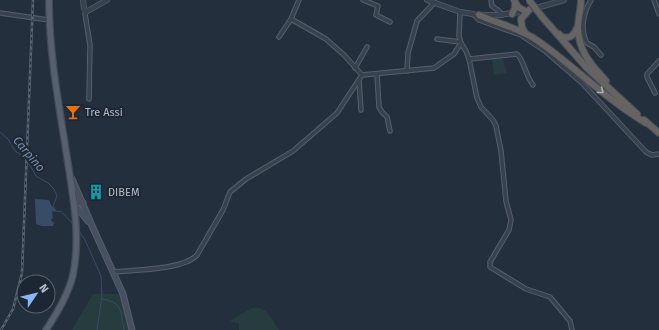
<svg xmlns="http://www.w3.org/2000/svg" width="659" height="330" viewBox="0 0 659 330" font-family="'Fira Sans',sans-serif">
  <rect width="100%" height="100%" fill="#242f3e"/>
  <g fill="#263c3f">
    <path d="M492,59H503L507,73L494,75Z"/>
    <path d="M93,294H123L124,298L122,304H126L131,330H72Z"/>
    <path d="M255,307C269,309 272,319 279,330H239V324L230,321L239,315Z"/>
  </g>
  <path fill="#394c67" d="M35,199L49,200L51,205L56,211L55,212L52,211L53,218L51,219L52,222H54L53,226H42L36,224Z"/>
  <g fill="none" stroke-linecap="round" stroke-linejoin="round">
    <g stroke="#394c67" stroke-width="1">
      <path d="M0,132L8,139L15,151L23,156L31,167L36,176L48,183L54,189L57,196L53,206L56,211L62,212L74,225"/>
      <path d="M79,231L85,240L101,276L102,296L97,330"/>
      <path d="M102,299C124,303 120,311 124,330"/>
    </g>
    <defs>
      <g id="minor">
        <path d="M363,0L378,6L376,15L390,22"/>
        <path d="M491,0L492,6L499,11L502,15"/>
        <path d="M591,0C583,13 580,29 587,43L594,47L601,55"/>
        <path d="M654,0L659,14"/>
        <path d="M86,12L85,14L90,45L89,99"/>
        <path d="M0,13L49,20"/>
        <path d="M473,14L479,20L521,35L545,51L582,83L646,152L652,155L659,154"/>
        <path d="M291,19L326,39L344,55L362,75"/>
        <path d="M279,37L291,19L299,0"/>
        <path d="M437,39L460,42"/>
        <path d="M461,43L466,51L469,59L477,98L481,107L493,120L496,126L501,151L506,201L511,220L509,230L490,262V267L526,289L550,297L570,321L572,330"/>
        <path d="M469,59L517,54C523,58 526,77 533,85"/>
        <path d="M355,68L367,47"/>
        <path d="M407,71L408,53L417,21L434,3"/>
        <path d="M377,74L379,107L382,112L387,117L390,131"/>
        <path d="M359,80L361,110"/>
        <path d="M655,93L647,77V74L659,61"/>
        <path d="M114,272C134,270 183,270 197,255L223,210L230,192L246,179L293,151L337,113L362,75L434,68L454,54L461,43L459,36L460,12"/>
      </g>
      <g id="tertiary">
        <path d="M83,0L84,8L86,12L107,0"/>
        <path d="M427,0L460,12L473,14"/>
        <path d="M533,9L564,0"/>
        <path d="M482,15H499L526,11"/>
      </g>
      <g id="secondary">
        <path d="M72,179L93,228L123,294L132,330"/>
        <path d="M83,203L77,202L75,205L88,221"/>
      </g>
      <path id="primary" d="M46,330C57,313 68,295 73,275C81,236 73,197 67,157C59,105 49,53 49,0"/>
      <g id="trunk">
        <path d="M514,0L518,7L525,11"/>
        <path d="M581,0C581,9 578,19 578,28C579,53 591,64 606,81"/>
        <path d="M512,14L515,8V3"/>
        <path d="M479,15C498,24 520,28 538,41C575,67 607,100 646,123"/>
        <path d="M543,18L587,68L637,114"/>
        <path d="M525,33L522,27L521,19L529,10"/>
        <path d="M559,34L562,37C571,39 574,35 577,28"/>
        <path d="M644,120L659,133"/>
      </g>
    </defs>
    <use href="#minor" stroke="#565f6c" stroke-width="5.5"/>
    <use href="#tertiary" stroke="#565f6c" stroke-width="6"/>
    <use href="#secondary" stroke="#565f6c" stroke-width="7"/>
    <use href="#primary" stroke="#414a57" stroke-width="8"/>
    <use href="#trunk" stroke="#434c59" stroke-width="8"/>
    <use href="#minor" stroke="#38414e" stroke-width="3.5"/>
    <use href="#tertiary" stroke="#38414e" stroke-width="4.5"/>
    <use href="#secondary" stroke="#465061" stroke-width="5"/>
    <use href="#primary" stroke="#56606e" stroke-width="5.5"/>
    <use href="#trunk" stroke="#656462" stroke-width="6"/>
    <defs>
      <path id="rail" d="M1,330L13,309L22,273L33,0"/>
    </defs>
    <use href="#rail" stroke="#5a6575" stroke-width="2.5"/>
    <use href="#rail" stroke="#1d2633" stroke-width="1" stroke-dasharray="3" stroke-linecap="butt"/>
    <defs>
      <path id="trunk-bridge" d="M529,0L543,18"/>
    </defs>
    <use href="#trunk-bridge" stroke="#434c59" stroke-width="8" stroke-linecap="butt"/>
    <use href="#trunk-bridge" stroke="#656462" stroke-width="6"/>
  </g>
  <defs><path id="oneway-chevron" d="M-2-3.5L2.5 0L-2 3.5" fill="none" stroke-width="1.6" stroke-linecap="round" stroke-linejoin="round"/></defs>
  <use stroke="#a8afba" href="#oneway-chevron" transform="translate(601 91) rotate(38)"/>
  <defs>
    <symbol id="bar-bare" viewBox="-9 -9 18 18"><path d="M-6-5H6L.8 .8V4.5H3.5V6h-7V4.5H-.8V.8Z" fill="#e8710a" stroke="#1d2633" stroke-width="2.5" paint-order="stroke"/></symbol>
    <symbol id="building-bare" viewBox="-9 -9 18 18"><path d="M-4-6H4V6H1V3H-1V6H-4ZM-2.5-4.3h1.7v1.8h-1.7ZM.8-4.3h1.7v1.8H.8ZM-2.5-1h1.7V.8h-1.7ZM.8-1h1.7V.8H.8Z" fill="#0f9aa8" stroke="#1d2633" stroke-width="2.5" paint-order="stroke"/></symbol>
  </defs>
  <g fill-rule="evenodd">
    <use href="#bar-bare" x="62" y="101" width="22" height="22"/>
    <use href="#building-bare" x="85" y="181" width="22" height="22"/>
  </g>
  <g text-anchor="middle" stroke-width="4" stroke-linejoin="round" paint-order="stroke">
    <g font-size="11" fill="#b4bcc9" stroke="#1d2633" text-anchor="start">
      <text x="85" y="116">Tre Assi</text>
      <text x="108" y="196">DIBEM</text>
    </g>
    <g font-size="12" font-style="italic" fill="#7c92b1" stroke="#1d2633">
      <text transform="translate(29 154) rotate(50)" y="4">Carpino</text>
    </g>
  </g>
  <g transform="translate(36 294) rotate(55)"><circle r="19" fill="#1d2633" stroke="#59626f"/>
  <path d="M0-3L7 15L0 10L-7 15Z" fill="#8ab4f8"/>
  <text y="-6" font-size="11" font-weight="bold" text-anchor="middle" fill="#b4bcc9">N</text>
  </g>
</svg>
